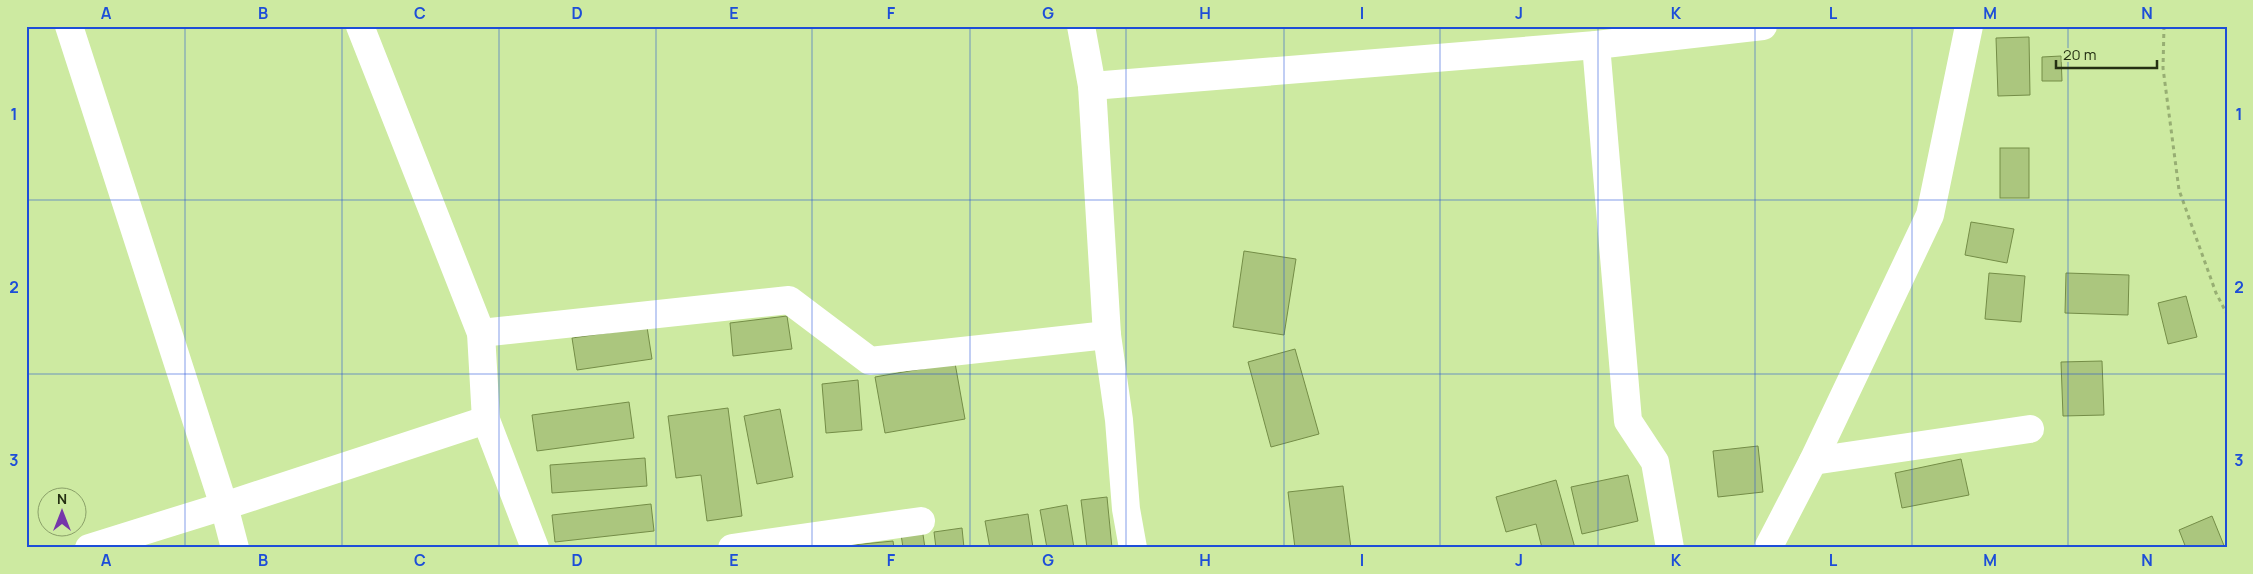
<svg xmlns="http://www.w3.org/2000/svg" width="2253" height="574" viewBox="0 0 2253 574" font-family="Manrope,sans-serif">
  <rect width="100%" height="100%" fill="#cdeaa1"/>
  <g fill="#abc67e" stroke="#748d47">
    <path d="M2029,37L2030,95L1998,96L1996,38Z"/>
    <path d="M2061,56L2062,81H2042V57Z"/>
    <rect x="2000" y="148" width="29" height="50"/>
    <path d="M1971,222L2014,229L2007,263L1965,255Z"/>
    <path d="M1244,251L1296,259L1284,335L1233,327Z"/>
    <path d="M1989,273L2025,276L2021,322L1985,319Z"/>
    <path d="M2066,273L2129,275L2128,315L2065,313Z"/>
    <path d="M2186,296L2197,337L2168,344L2158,303Z"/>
    <path d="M787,316L792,349L733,356L730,323Z"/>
    <path d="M647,327L652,359L577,370L572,338Z"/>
    <path d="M1295,349L1319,434L1271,447L1248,362Z"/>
    <path d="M2102,361L2104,415L2063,416L2061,362Z"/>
    <path d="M955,363L965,419L885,433L875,377Z"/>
    <path d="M858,380L862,430L826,433L822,384Z"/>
    <path d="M629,402L634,438L537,451L532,415Z"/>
    <path d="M728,408L742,516L707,521L701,475L676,478L668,416Z"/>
    <path d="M780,409L793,477L757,484L744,416Z"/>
    <path d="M1758,446L1763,492L1718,497L1713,451Z"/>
    <path d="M645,458L647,486L552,493L550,465Z"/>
    <path d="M1961,459L1969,495L1902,508L1895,473Z"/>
    <path d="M1628,475L1638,521L1582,534L1571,487Z"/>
    <path d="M1556,480L1575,548H1542L1536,524L1506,532L1496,497Z"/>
    <path d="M1343,486L1351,548H1295L1288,492Z"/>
    <path d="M1107,497L1112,548H1087L1081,500Z"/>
    <path d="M651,504L654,531L555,542L552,515Z"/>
    <path d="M1067,505L1074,548H1047L1040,510Z"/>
    <path d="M1028,514L1033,548H990L985,521Z"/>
    <path d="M2212,516L2225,548H2186L2179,530Z"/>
    <path d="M921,521L925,548H903L901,534Z"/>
    <path d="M962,528L964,548H936L934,532Z"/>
    <path d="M893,541L894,548H843V546Z"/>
  </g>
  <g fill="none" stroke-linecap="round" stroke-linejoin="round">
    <path stroke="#97ae73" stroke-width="3" stroke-dasharray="4 4" stroke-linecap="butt" d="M2164,26L2163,68L2179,190L2216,293L2227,314"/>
    <g stroke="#fff" stroke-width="28">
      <path d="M69,26L224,506L235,548"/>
      <path d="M360,26L481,333L486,420L535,548"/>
      <path d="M1081,26L1092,86L1107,335L1119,420L1126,509L1133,548"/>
      <path d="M1596,45L1628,421L1655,462L1670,548"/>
      <path d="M1092,86L1596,45L1763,26"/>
      <path d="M481,333L789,300L870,361L1107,335"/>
      <path d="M1813,461L2030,429"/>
      <path d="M89,548L224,506L486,420"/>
      <path d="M732,548L921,521"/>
      <path d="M1768,548L1813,461L1930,215L1969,26"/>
    </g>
  </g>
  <path fill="none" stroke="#1d4ed8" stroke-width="1" stroke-opacity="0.55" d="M185,26V548M342,26V548M499,26V548M656,26V548M812,26V548M970,26V548M1126,26V548M1284,26V548M1440,26V548M1598,26V548M1755,26V548M1912,26V548M2068,26V548M26,200H2227M26,374H2227"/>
  <rect width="2253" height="574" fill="none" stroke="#cdeaa1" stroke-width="55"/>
  <g transform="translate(62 512)"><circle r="24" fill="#cdeaa1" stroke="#8aa068"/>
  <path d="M0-4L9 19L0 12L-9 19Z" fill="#7636aa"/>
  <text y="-8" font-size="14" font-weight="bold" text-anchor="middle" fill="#253013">N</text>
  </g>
  <path d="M2056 60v8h101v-8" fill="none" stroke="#253013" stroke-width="2.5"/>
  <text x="2063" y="60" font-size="15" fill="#253013" stroke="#cdeaa1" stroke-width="4" paint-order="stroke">20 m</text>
  <rect x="28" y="28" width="2198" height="518" fill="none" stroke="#1d4ed8" stroke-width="2"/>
  <g font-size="16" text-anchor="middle" font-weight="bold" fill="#1d4ed8">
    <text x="106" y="19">A</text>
    <text x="263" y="19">B</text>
    <text x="420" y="19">C</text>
    <text x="577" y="19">D</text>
    <text x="734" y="19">E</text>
    <text x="891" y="19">F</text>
    <text x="1048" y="19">G</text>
    <text x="1205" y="19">H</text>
    <text x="1362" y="19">I</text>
    <text x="1519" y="19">J</text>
    <text x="1676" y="19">K</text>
    <text x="1833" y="19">L</text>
    <text x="1990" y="19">M</text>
    <text x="2147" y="19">N</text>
    <text x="14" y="120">1</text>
    <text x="2239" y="120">1</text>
    <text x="14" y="293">2</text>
    <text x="2239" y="293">2</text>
    <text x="14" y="466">3</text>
    <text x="2239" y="466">3</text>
    <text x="106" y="566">A</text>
    <text x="263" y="566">B</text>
    <text x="420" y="566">C</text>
    <text x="577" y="566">D</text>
    <text x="734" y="566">E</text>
    <text x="891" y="566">F</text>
    <text x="1048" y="566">G</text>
    <text x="1205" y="566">H</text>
    <text x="1362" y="566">I</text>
    <text x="1519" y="566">J</text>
    <text x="1676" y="566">K</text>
    <text x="1833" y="566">L</text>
    <text x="1990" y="566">M</text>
    <text x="2147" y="566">N</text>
  </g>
</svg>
